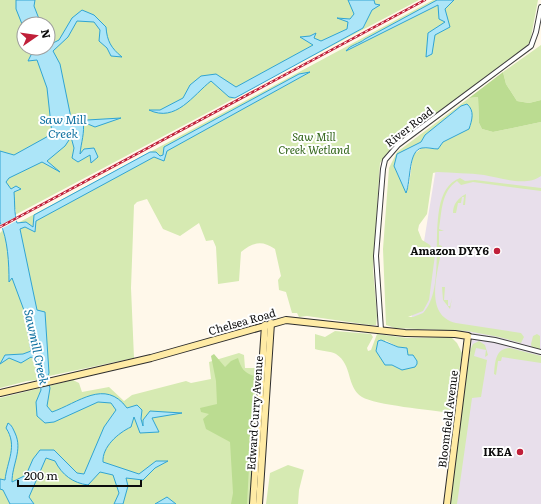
<svg xmlns="http://www.w3.org/2000/svg" width="541" height="504" viewBox="0 0 541 504" font-family="Literata,serif">
  <rect width="100%" height="100%" fill="#fff8ea"/>
  <path fill="#e8dfeb" d="M436,168L541,175V504H452L473,333L410,327Z"/>
  <g fill="#d6eab2" fill-rule="evenodd">
    <path d="M0,0H419L294,66L363,28L366,23L229,97L235,98L15,215L16,209L0,216ZM24,24H48V48H24Z"/>
    <path d="M433,0H538L530,42L523,50L388,152L380,163L373,269L377,316L376,325H370L307,316L299,317L297,313H292L286,292L279,290L278,280L281,276L275,249C262,240 253,242 241,252L239,281L218,284L216,247L213,240L206,241L199,223L180,236L163,229L147,199L137,202L134,205L131,288L134,358L49,376L47,378L16,224Z"/>
    <path d="M541,45V100L529,103L517,101L506,84L503,72Z"/>
    <path d="M478,97L479,123L482,129L493,132L541,122V176C526,187 501,178 484,175C469,173 453,173 437,172L433,173L427,214L419,225L418,230L422,240L430,245L435,255L429,300L423,311L408,317H413L423,313C452,283 419,193 460,178L465,181L475,180L541,188V191L473,182L461,185L457,181C441,192 442,211 439,229L444,231H439V245L442,246C439,270 422,315 456,323L521,333L524,337L521,343L499,337L467,331L395,328L386,325L383,249L389,168L397,152L469,98ZM461,106L459,134L443,142L438,149L422,148L413,155L409,185L406,192L394,166L397,155L421,142L425,135Z"/>
    <path d="M466,194L465,205H463L464,197H462L461,203H458L456,213H453C453,204 458,198 466,194Z"/>
    <path d="M3,230L27,313L39,380L27,381L0,388V233Z"/>
    <path d="M442,287H445L444,300H448V306H450L452,298L450,309L443,300Z"/>
    <path d="M335,331L371,334L373,337L367,348L368,351L371,350L377,334L407,338L451,337L457,343L462,353L453,411L450,413C431,410 375,405 362,397C346,387 353,365 336,354C331,351 321,351 315,349V334L325,337ZM385,340L398,347L407,348L408,355L415,358L400,369L392,365H389Z"/>
    <path d="M537,334L540,336V349L532,348L531,344L533,336Z"/>
    <path d="M479,341L485,345L488,355L485,357L486,350L476,348L474,356L487,360L481,397L472,398L457,504H450L470,351L473,344Z"/>
    <path d="M510,348L541,356V363L502,357L501,361H498L496,375L494,374C495,363 495,348 510,348Z"/>
    <path d="M239,353L244,355L245,368H257L250,504H0V398L73,380L79,383L82,392L109,387L124,401L132,395L186,381L191,383L211,379L209,362Z"/>
    <path d="M288,465L304,470L299,490L298,504H266L270,473Z"/>
  </g>
  <g fill="#bbdc91">
    <path d="M503,72L506,84L517,101L529,103L541,100V122L493,132L482,129L479,123L478,97L469,98Z"/>
    <path d="M214,354L225,367L231,361L238,358C241,368 244,373 254,376L247,504H231L233,493L230,442L206,429L203,419L209,414L201,412L200,408L217,404L216,381L211,356Z"/>
  </g>
  <g fill="#ace5f8" stroke="#30a4d2">
    <path d="M16,0H35L34,6L41,24H24V29L16,9Z"/>
    <path d="M348,0H374L375,4L380,5L372,10L363,28L235,98L229,97L211,81C193,95 176,123 149,110H160L183,98L190,85L201,76L216,74L236,87L313,45L300,37L310,36L316,33L314,38L321,41L347,29L348,22L337,18L350,19L354,14Z"/>
    <path d="M437,0H454L445,9L450,27L435,35L432,54L426,57L428,33L445,22L439,19L438,5L346,51C350,45 359,44 365,39Z"/>
    <path d="M82,10L94,15L106,27C107,41 111,48 122,57L111,56L107,48L99,41L100,30L94,22L77,21L68,37L53,51L60,64L71,118L87,120L121,118L95,127L83,122C85,132 81,143 80,154L84,149L94,148L98,157L91,163L90,155L78,162L72,158L74,148L71,137L65,146L47,161L60,172L42,162L9,178L6,182L11,189L16,186L21,189L14,192C15,203 14,213 17,223L26,222L33,227L34,215L150,152H156L160,156L163,155L164,147L299,74L310,72L167,151L164,161L154,157L36,221L35,232L25,227L20,229L37,310L45,312L49,373L47,378L50,388L47,406L52,412C78,403 105,378 127,408L137,405L142,410L141,419L143,426V420L150,411L182,413L152,418L159,432L140,433L134,417L131,427C118,433 102,447 103,462L139,474L156,461H168L155,468L143,480L126,478L128,486L123,504H114L119,493L113,475L100,472L88,485C73,483 62,475 55,461L46,458L29,497L34,504H10L3,490L0,489V479L5,480C7,461 18,446 6,428L8,423C12,425 13,429 15,433C23,450 12,464 12,482L26,475L33,459L40,450H54L77,473L84,474L104,427L116,410L111,403L98,402L54,422L45,423L37,416L36,402L41,390L37,360L31,357L21,363L9,358L0,364L5,355L23,354L31,351L25,313L12,278L9,282C9,263 8,240 0,222V151L14,155L52,134L47,88L37,60L28,61L33,51L32,48H48V36L53,43L59,40L72,18Z"/>
    <path d="M467,104C475,111 472,120 469,129L443,142L438,149C433,149 427,147 422,148C408,150 411,181 406,193L394,166L397,154L421,142L425,135L461,106Z"/>
    <path d="M381,340L398,347L407,348L408,355H413L417,361V364L415,367L402,370L392,365H385L376,351L378,341Z"/>
    <path d="M167,497L176,504H155Z"/>
  </g>
  <path fill="#fff8ea" d="M16,217L18,220L1,229L0,225Z"/>
  <g fill="none" stroke-linecap="round" stroke-linejoin="round">
    <defs>
      <g id="street">
        <path d="M381,330L376,256L383,169L385,160L398,145L531,46L536,32L541,7"/>
        <path d="M468,336L495,340L541,352"/>
      </g>
      <g id="secondary">
        <path d="M0,393L151,358L286,320L405,333L455,334L468,336L447,504"/>
        <path d="M253,504L265,325"/>
        <path d="M259,504L271,323"/>
      </g>
    </defs>
    <use href="#street" stroke="#3e3e3e" stroke-width="6"/>
    <use href="#secondary" stroke="#2d2d2d" stroke-width="8"/>
    <use href="#street" stroke="#fff" stroke-width="4"/>
    <use href="#secondary" stroke="#ffeba5" stroke-width="6"/>
    <defs>
      <path id="rail" d="M0,227L425,0"/>
    </defs>
    <use href="#rail" stroke="#c01f39" stroke-width="2.5"/>
    <use href="#rail" stroke="#fff" stroke-width="1" stroke-dasharray="3" stroke-linecap="butt"/>
  </g>
  <g fill="#c01f39" stroke="#fff" stroke-width="1.5">
    <circle cx="497" cy="251" r="4"/>
    <circle cx="520" cy="452" r="4"/>
  </g>
  <g text-anchor="middle" stroke-width="4" stroke-linejoin="round" paint-order="stroke">
    <g font-size="11" fill="#0b0b0b" stroke="#fff">
      <text transform="translate(409 127) rotate(-38)" y="4">River Road</text>
      <text transform="translate(242 322) rotate(-16)" y="4">Chelsea Road</text>
      <text transform="translate(255 413) rotate(-86)" y="4">Edward Curry Avenue</text>
      <text transform="translate(448 419) rotate(-83)" y="4">Bloomfield Avenue</text>
    </g>
    <g font-size="11" font-style="italic" fill="#32651a" stroke="#fff">
      <text x="314" y="141">Saw Mill<tspan x="314" dy="13">Creek Wetland</tspan></text>
    </g>
    <g font-size="11" font-weight="bold" fill="#0b0b0b" stroke="#fff" text-anchor="end">
      <text x="489" y="255">Amazon DYY6</text>
      <text x="512" y="456">IKEA</text>
    </g>
    <g font-size="12" font-style="italic" fill="#1172a1" stroke="#fff">
      <text x="63" y="124">Saw Mill<tspan x="63" dy="14">Creek</tspan></text>
      <text transform="translate(36 347) rotate(78)" y="4">Sawmill Creek</text>
    </g>
  </g>
  <g transform="translate(36 36) rotate(77)"><circle r="19" fill="#ffffff" stroke="#9d9d9d"/>
  <path d="M0-3L7 15L0 10L-7 15Z" fill="#c01f39"/>
  <text y="-6" font-size="11" font-weight="bold" text-anchor="middle" fill="#0b0b0b">N</text>
  </g>
  <path d="M18 480v6h123v-6" fill="none" stroke="#0b0b0b" stroke-width="2"/>
  <text x="24" y="480" font-size="12" fill="#0b0b0b" stroke="#ffffff" stroke-width="3" paint-order="stroke">200 m</text>
</svg>
